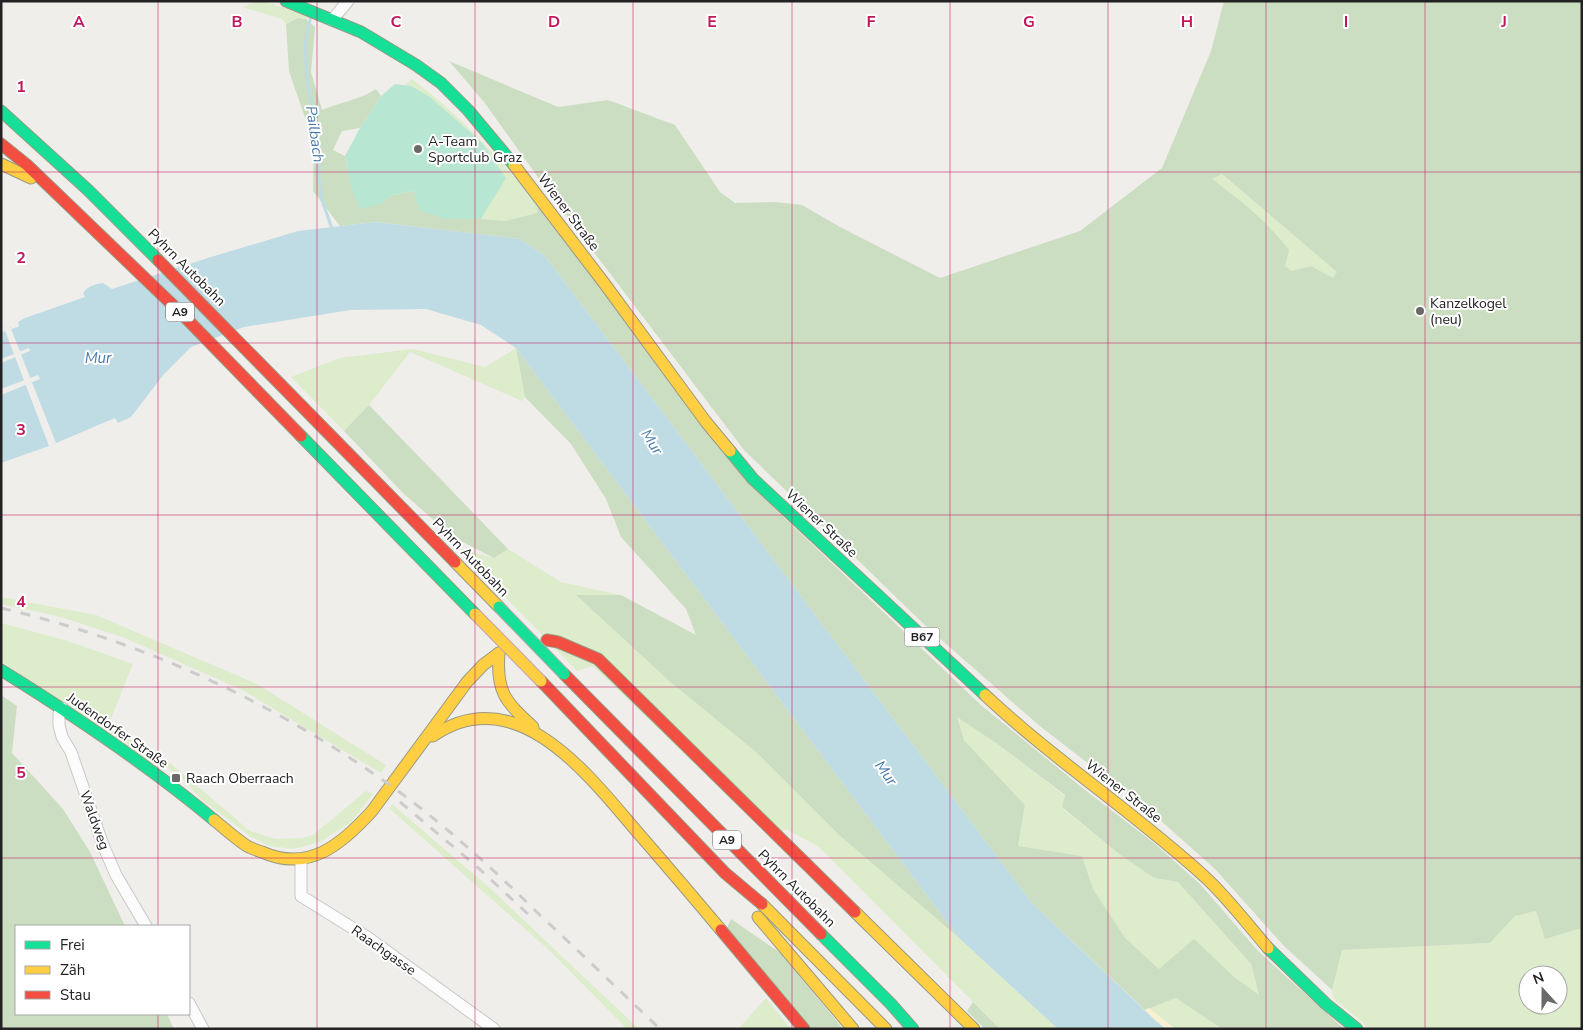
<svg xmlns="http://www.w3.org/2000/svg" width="1583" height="1030" viewBox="0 0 1583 1030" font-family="'Nunito Sans',sans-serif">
  <rect width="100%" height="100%" fill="#f0eeeb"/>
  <g fill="#ddeccb" fill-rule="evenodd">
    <path d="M258,1H263L320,19L298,18L286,24L282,19L242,7Z"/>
    <path d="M412,79C460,115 500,159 538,205L537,213L505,221L481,219L506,177L411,86L405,85Z"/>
    <path d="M1222,174L1337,272L1333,279L1311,266L1291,271L1284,266L1212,179Z"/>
    <path d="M516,348L525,397L522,401L410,352L369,405L344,431L291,377L340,358L413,349L485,367Z"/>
    <path d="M458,548L494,558L508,549L561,582L621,595L577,596L668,680L757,753L838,834L959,938L1058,1029H1000L819,847L786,829L772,838L593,666L577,671Z"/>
    <path d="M1,597L96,615L257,684L386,765L381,773L242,690L125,638L61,617L1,604Z"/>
    <path d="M1,623L65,640L133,664L108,726L170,763L250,831L276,839L302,838L313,835L366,791L373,794L352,821L320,842L294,849L269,846L250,836L201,799L183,779L168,768L154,765L1,661Z"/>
    <path d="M957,716L996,743L1065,796L1062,808L1119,854L1154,878L1178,882L1251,964L1259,996L1234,977L1159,969L1125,939L1093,889L1082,856L1018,846L1025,805L964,740Z"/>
    <path d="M392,804L492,890L639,1029H627L550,951L390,809Z"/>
    <path d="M1536,911L1545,939L1582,928V1029H1368L1363,1023L1333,998L1332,990L1342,950L1490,943L1515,916ZM1528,975H1558V1005H1528Z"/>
    <path d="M766,998L791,1029H738Z"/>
    <path d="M1176,998L1222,1029H1177L1170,1025L1149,1008Z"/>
  </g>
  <g fill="#cbdec1" fill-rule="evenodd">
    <path d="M1224,1H1582V928L1545,939L1536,911L1515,916L1490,943L1342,950L1332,990L1283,945L1215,869L1150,811L1041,727L929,629L744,450L555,201L484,102L449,61L558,107L608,100L675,125L720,192L735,203L775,202L802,205L840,227L940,278L1080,231L1162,168L1211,51ZM1222,174L1337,272L1333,278L1311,266L1291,271L1285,266L1289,250C1268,222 1240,200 1212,179Z"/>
    <path d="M298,18L306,19L315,27L311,72L322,110C340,102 360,100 376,89L381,96L360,128L342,131L333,150L345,156L347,168L381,204L392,195L413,191L446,219H481L505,221L537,213L538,205L774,508L982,706L1085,790L1154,843L1200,884L1258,951L1344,1029H1222L1176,998L1145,1010L1032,903L545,256L520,239L375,222L340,226L313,191L314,144L289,71L286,24ZM957,717L996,743L1065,795L1062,807L1119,854L1154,878L1178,882L1251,964L1259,995L1234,977L1194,939L1159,969L1125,938L1093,889L1082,856L1018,846L1025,805L964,740Z"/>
    <path d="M516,348L959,938L838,834L757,753L668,680L576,595H621L696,635L686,609L621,537L606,499L571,444L525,397Z"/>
    <path d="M369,405L508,549L494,558L453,537L403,493L344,431Z"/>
    <path d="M1,695L17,706L12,753L63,809L90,852L125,926H16V1014H167L174,1029H1Z"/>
    <path d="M731,919L782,954L843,1029H812L727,928Z"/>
    <path d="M973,1002L1000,1029H985L967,1011Z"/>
  </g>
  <path fill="#f8f0d0" d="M1149,1008L1170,1025L1177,1029C1162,1029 1155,1020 1145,1010Z"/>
  <path fill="#b7e6d2" d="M395,84L411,86L430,97L481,142L506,178L481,219H446L419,210L413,191L392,195L381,204L360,209L351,186L345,156L360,128L381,96Z"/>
  <path fill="#bfdbe3" d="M375,222L520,239L545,256L1032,903L1157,1022L1166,1029H1058L959,938L516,348L481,325L426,309L350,310L244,327L191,347L164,374L131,417L118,423L115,418L49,446L1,463V395L40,379L38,375L1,389V363L30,351L29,348L1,359V333L5,331L4,328L10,326L12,329L19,326L18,322L25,318L85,297L83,293C88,286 95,284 103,283L112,289L211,257L298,231Z"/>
  <path fill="#f0eeeb" d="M10,326L31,380L27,382L31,380L56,443L49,446L4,328Z"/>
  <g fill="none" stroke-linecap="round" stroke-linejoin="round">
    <path stroke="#bfdbe3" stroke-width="3" d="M311,16L305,43L307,80L319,145V177L322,200L332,229"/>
    <defs>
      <g id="street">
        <path d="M332,20L348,1"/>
        <path d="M62,708L59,714V725L62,737L71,752L103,845L116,875L146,926"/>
        <path d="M301,860V896L367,937L494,1029"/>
        <path d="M189,1003L203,1029"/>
      </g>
      <g id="fast">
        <path d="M286,1L361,32L416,65L441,83L468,110L514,165"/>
        <path d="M1,111L88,190L158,260"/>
        <path d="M301,436L475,614"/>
        <path d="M730,451L753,479L985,695"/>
        <path d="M1,670C75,716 147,764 214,820"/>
        <path d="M821,934L891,1004L913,1029"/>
        <path d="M1268,948L1326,1004L1357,1029"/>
      </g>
      <g id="slow">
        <path d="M1,164L31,178"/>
        <path d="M514,165L604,283L706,422L730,451"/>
        <path d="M455,562L499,607"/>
        <path d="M499,653C496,692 505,701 533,727"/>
        <path d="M985,695C1054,760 1135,813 1205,877C1227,897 1248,925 1268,948"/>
        <path d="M433,736C517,678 590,777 639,834C667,866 694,898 721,930"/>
        <path d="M214,820C224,828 234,837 244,844C249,848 256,850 262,852C309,873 342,844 372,811L467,682L483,665L499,653"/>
        <path d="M762,904L886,1029"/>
        <path d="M855,912L974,1029"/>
        <path d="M758,917L853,1029"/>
      </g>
      <g id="jam">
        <path d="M1,144L27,165L180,312L301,436"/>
        <path d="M158,260L455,562"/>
        <path d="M547,640L558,642L598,659L855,912"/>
        <path d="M564,674L821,934"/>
        <path d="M541,681L725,873L762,904"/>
        <path d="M721,930L804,1029"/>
      </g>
    </defs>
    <use href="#street" stroke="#c9c8c7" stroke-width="13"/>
    <use href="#fast" stroke="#999a82" stroke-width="13"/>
    <use href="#slow" stroke="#999a82" stroke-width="13"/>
    <use href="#jam" stroke="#999a82" stroke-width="13"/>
    <use href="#street" stroke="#fdfcfc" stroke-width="11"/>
    <use href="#fast" stroke="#16e098" stroke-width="11"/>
    <use href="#slow" stroke="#ffcf43" stroke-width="11"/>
    <use href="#jam" stroke="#f24e42" stroke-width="11"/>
    <g stroke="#ccc" stroke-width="3" stroke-dasharray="10 10" stroke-linecap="butt">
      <path d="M1,608C136,640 259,695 374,774C436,816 491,867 544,919C583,955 621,992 660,1029"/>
      <path d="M400,802L474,864L530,916"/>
    </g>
    <defs>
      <path id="fast-bridge" d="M499,607L564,674"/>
      <path id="slow-bridge" d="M475,614L541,681"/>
    </defs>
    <use href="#fast-bridge" stroke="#c5a2ac" stroke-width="13" stroke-linecap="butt"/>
    <use href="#slow-bridge" stroke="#c5a2ac" stroke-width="13" stroke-linecap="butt"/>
    <use href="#fast-bridge" stroke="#16e098" stroke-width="11"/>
    <use href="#slow-bridge" stroke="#ffcf43" stroke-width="11"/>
  </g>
  <path fill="none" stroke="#c2185b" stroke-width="1" stroke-opacity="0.55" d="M158,1V926M317,1V1029M475,1V1029M633,1V1029M792,1V1029M950,1V1029M1108,1V1029M1266,1V1029M1425,1V1029M1,172H1582M1,343H1582M1,515H1582M1,687H1582M1,858H1582M158,1014V1029"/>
  <g fill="#6a6968" stroke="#fff" stroke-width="2">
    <circle cx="418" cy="149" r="5"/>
    <circle cx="1420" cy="311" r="5"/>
    <rect x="171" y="773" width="10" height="10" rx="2.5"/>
  </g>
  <g text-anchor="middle" stroke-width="4" stroke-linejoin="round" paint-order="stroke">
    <g fill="#fff" stroke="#646464" stroke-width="1">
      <rect x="166" y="302.5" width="28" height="19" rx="4"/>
      <rect x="904.5" y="627.5" width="35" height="19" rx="4"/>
      <rect x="713" y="830.5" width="28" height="19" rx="4"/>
    </g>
    <g font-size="12" font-weight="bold" fill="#222">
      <text x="180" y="316">A9</text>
      <text x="922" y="641">B67</text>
      <text x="727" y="844">A9</text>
    </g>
    <g font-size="14" fill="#222" stroke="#fff" text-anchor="start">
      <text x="428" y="146">A-Team<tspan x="428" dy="16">Sportclub Graz</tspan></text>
      <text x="1430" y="308">Kanzelkogel<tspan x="1430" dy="16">(neu)</tspan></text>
      <text x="186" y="783">Raach Oberraach</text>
    </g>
    <g font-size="14" fill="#222" stroke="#fff">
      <text transform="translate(569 212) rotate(53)" y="5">Wiener Straße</text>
      <text transform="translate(187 267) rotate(45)" y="5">Pyhrn Autobahn</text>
      <text transform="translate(822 523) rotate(43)" y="5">Wiener Straße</text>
      <text transform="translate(471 557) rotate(46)" y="5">Pyhrn Autobahn</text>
      <text transform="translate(118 730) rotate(35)" y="5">Judendorfer Straße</text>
      <text transform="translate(1124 791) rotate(38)" y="5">Wiener Straße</text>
      <text transform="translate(95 820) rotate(70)" y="5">Waldweg</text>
      <text transform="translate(797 888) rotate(45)" y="5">Pyhrn Autobahn</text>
      <text transform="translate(384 950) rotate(35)" y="5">Raachgasse</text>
    </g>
    <g font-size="15" font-style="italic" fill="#4a7aab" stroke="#fff">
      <text transform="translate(315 134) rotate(82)" y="5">Pailbach</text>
      <text x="98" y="363">Mur</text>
      <text transform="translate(652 442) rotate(58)" y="5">Mur</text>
      <text transform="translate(886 773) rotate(54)" y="5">Mur</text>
    </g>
  </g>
  <g font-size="16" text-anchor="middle" font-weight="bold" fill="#c2185b" stroke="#fff" stroke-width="4" stroke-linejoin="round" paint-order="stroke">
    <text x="79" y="27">A</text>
    <text x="237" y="27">B</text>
    <text x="396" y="27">C</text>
    <text x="554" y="27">D</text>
    <text x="712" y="27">E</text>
    <text x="871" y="27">F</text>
    <text x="1029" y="27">G</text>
    <text x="1187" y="27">H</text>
    <text x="1346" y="27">I</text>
    <text x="1504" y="27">J</text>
    <text x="21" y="92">1</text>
    <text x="21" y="263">2</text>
    <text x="21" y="435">3</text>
    <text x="21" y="607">4</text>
    <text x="21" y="778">5</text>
  </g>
  <rect width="1583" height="1030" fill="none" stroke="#222222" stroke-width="5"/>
  <rect x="15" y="925" width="175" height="90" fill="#ffffff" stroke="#a7a7a7"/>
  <rect x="25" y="941" width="25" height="8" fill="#16e098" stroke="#a7a7a7"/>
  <text x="60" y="950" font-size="15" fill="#222222">Frei</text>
  <rect x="25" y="966" width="25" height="8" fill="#ffcf43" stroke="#a7a7a7"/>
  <text x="60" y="975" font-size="15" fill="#222222">Zäh</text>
  <rect x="25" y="991" width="25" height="8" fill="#f24e42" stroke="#a7a7a7"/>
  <text x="60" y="1000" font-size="15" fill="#222222">Stau</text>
  <g transform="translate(1543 990) rotate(339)"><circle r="24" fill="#ffffff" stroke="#a7a7a7"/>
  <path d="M0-4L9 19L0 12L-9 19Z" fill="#6a6968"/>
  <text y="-8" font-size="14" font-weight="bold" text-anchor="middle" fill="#222222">N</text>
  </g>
</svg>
